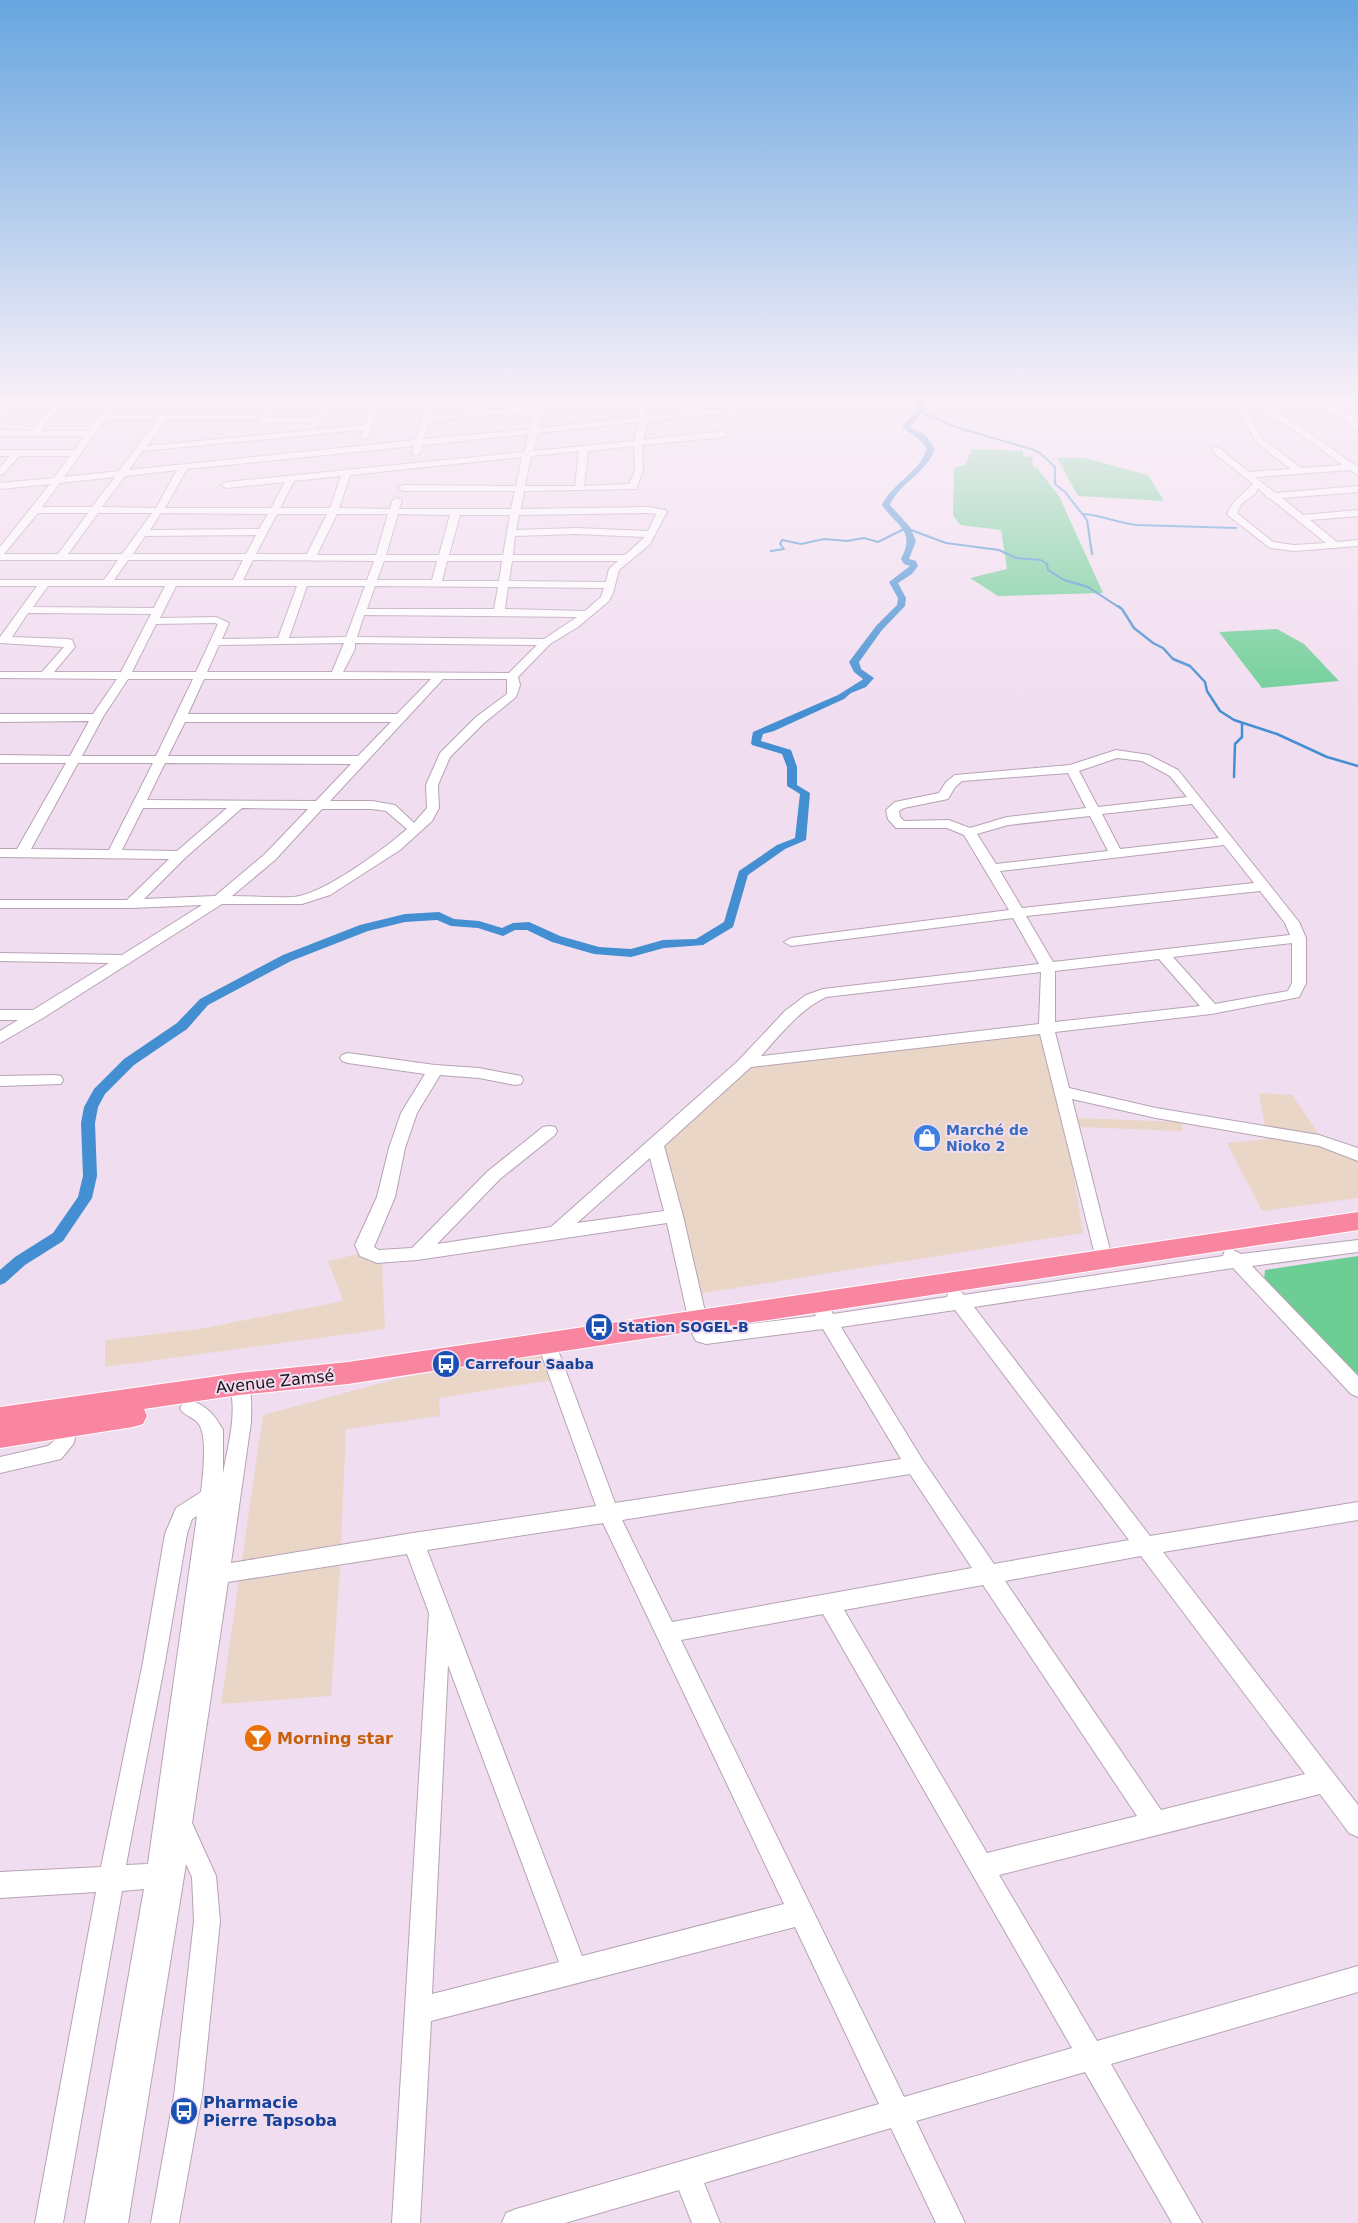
<svg xmlns="http://www.w3.org/2000/svg" width="1358" height="2223" viewBox="0 0 1358 2223" font-family="'DejaVu Sans',sans-serif">
  <rect width="100%" height="100%" fill="#f1ddf0"/>
  <g fill="#ead6c7">
    <path d="M1049,1026L1083,1233L691,1295L651,1144L732,1067Z"/>
    <path d="M1259,1093L1292,1095L1326,1145L1358,1156V1198L1262,1211L1227,1143L1267,1139Z"/>
    <path d="M1076,1118L1181,1122L1183,1131L1079,1127Z"/>
    <path d="M362,1253L367,1259L382,1262L385,1329L105,1367V1340L199,1329L343,1301L328,1261Z"/>
    <path d="M549,1352L559,1379L439,1398L440,1416L346,1429L340,1569L331,1696L221,1704L263,1415L400,1378Z"/>
  </g>
  <g fill="#6cce95">
    <path d="M972,449L1023,451V456L1032,457L1033,467L1037,468L1059,496L1103,593L998,596L970,578L1007,569L1001,530L960,525L953,515L954,468L966,464Z"/>
    <path d="M1057,458H1085L1148,475L1164,501L1078,496Z"/>
    <path d="M1277,629L1304,644L1339,681L1262,688L1219,632Z"/>
    <path d="M1358,1256V1376L1264,1280L1265,1270Z"/>
  </g>
  <g fill="none" stroke-linecap="round" stroke-linejoin="round">
    <g stroke="#438fd1" stroke-width="2">
      <path d="M919,411L955,427L1031,449L1040,453L1055,467V484L1065,492L1087,520L1092,554"/>
      <path d="M1083,514C1102,515 1118,523 1136,525L1236,528"/>
      <path d="M911,530L946,543L999,550L1016,558L1041,560L1047,564L1048,570L1064,580L1088,587L1120,608"/>
      <path d="M771,551L784,549L780,544L782,540L801,544L824,539L847,541L864,538L878,542L908,527"/>
    </g>
    <g stroke="#438fd1" stroke-width="2.5">
      <path d="M1118,606L1122,609L1134,628L1153,643L1163,648L1173,659L1190,666L1205,682L1207,691L1220,711L1234,720L1277,734L1327,757L1358,766"/>
      <path d="M1234,777L1235,744L1242,737V723"/>
    </g>
    <path fill="#438fd1" fill-rule="evenodd" d="M917,400H923V411L910,427L926,436L935,449C926,474 900,482 890,505L910,527L916,541L909,559L916,561L918,566L912,574L898,583L906,598L905,606L882,630L859,662L861,669L874,678L866,687L851,693L844,699L774,731L763,734L761,741L791,750L797,767V785L810,793L806,840L785,849L748,875L733,927L703,945L664,948L631,957L594,954L552,942L527,930H515L503,936L478,928L451,926L437,920L405,922L368,931L291,961L208,1005L187,1029L134,1065L105,1094L98,1107L95,1123L97,1176L92,1198L63,1241L25,1265L5,1283L0,1285V1270L15,1257L53,1233L78,1197L83,1176L81,1123L84,1107L94,1089L124,1059L177,1023L200,999L283,955L360,925L405,914L439,912L454,919L479,921L502,928L513,923L529,922L560,936L599,947L631,949L663,940L696,939L724,922L739,871L777,845L795,838L800,794L787,786V767L782,754L752,745L751,743L753,732L838,695L862,680L863,679L854,672L849,662L876,626L897,605L898,598L889,582L910,566L904,564L901,559C916,530 897,527 882,505C893,482 919,473 927,449L920,440L902,427L916,411Z"/>
    <defs>
      <g id="minor">
        <path d="M6,400H14L3,415L0,416V407Z"/>
        <path d="M58,400H67L40,431H88L111,400H119L109,413H265L273,400H281L270,418L314,417L323,400H331L316,429L313,430L309,427L311,422L267,423L262,428L258,425L262,419H166L147,446L364,425L374,400H382L367,439L360,437L362,430L142,451L129,470L415,440L428,400H436L431,416L534,406L535,400H543L542,405L594,400H625L621,402L542,410L539,428L639,417L633,400H641L647,416L751,406L756,400H765L753,410L648,421L643,440L724,431L728,434L724,437L642,445L643,471L636,489L524,491L521,509L648,507L665,510L667,512L650,544L619,570L613,593L609,601L578,627L550,644L518,677L520,685L516,697L484,723L450,757L438,785L439,808L432,821L400,850L330,895L302,904H222L43,1018L0,1043V1031L18,1020H0V1010H33L109,963L0,961V953L122,955L202,905L131,908H0V900H127L169,859L0,857V849H17L66,763H0V755L70,756L89,721L0,722V714H93L117,679L0,678V672H42L64,647L0,643V637L37,586H0V580H104L118,560H0V547L50,484L0,489V483L54,478L70,456H19L3,474L0,475V467L10,456H0V450H74L84,436H0V430L31,431ZM533,411L530,429L424,439L430,421ZM106,419H158L119,471L64,477ZM639,422L634,441L533,451L538,433ZM529,434L524,452L226,482L221,485L226,488L285,482L271,508H165L187,469L414,446L412,453L416,456L420,453L423,445ZM634,446L635,471L629,484L584,486L588,451ZM579,451L575,486H525L531,456ZM522,457L516,486L403,485L398,488L403,491H515L511,509H399L402,501L397,498L392,501L390,509L339,508L350,475ZM177,470L156,508L102,507L125,476ZM341,476L330,508H280L294,481ZM115,477L92,507H42L60,483ZM38,513H88L58,554H4ZM98,513H152L122,554H68ZM161,513L268,514L259,529L150,530ZM648,513L656,514L648,531L576,528L516,530L519,515ZM277,514H327L307,554H256ZM337,514H388L376,555H317ZM398,514L450,515L439,555H386ZM460,515H510L503,555H449ZM576,534L645,537L625,555H513L515,536ZM256,535L246,554H133L145,536ZM128,560H243L233,580H114ZM253,560L374,561L367,580H243ZM384,561H437L432,580H377ZM447,561H502L499,581H442ZM512,561H618L609,569L606,582L509,581ZM48,586H165L154,608L33,607ZM176,586H297L278,638L222,639L229,623L216,617L160,618ZM307,586H365L346,637L289,638ZM375,586L498,587L494,609H367ZM508,587L604,588L601,597L585,611L505,609ZM28,613L151,614L121,672H54L75,647L72,640L68,639L12,637ZM364,615L577,617L544,639L357,637ZM215,623L218,624L196,672H132L156,624ZM344,643L332,672H207L219,645ZM355,643L537,645L509,673L343,672L355,649ZM128,679H193L156,756H82L103,717ZM204,679H431L397,714H188ZM443,679H507V694L476,717L440,753L426,785L427,808L414,823L395,805L372,801H330ZM185,722H391L358,756H168ZM78,763H153L109,850L31,849ZM165,763L351,764L316,801L147,800ZM143,808H227L177,851L122,850ZM242,808L308,809L265,854L215,896L144,899L185,858ZM322,809H372L386,811L407,829C384,849 324,894 294,897C274,898 253,896 232,896L275,860Z"/>
        <path d="M1358,400V404L1327,406C1339,409 1350,413 1358,422V432L1340,416L1320,410V407L1272,410L1282,417L1293,421L1353,464L1358,465V475L1350,470L1255,477L1275,493L1358,486V492L1282,498L1303,515L1358,510V516L1310,520L1337,542L1358,540V546L1294,551L1270,548L1229,516L1227,514C1235,497 1242,496 1253,484L1213,452V448H1219L1249,472L1291,469L1257,443L1237,409L1238,407L1262,404L1266,405ZM1262,410L1276,421L1287,425L1343,465L1301,468L1263,439L1246,411ZM1258,488L1268,498L1271,499L1326,543L1294,545L1273,542L1237,513L1242,503L1255,494Z"/>
        <path d="M1116,750L1149,755L1178,770L1299,922L1306,938V983L1299,997L1294,998L1211,1014L1055,1032L1069,1088L1156,1108L1319,1135L1358,1148V1161L1319,1146L1156,1118L1072,1099L1112,1258L1109,1263L1103,1264L1097,1263L1040,1034L751,1067L664,1146L683,1216L709,1329L816,1316L814,1313L816,1308L823,1306L830,1308L833,1314L947,1297L949,1291C955,1289 960,1289 964,1295L1223,1256L1225,1250L1231,1249L1241,1254L1358,1240V1252L1252,1266L1358,1376V1397L1351,1394L1233,1268L974,1307L1150,1536L1358,1502V1520L1163,1552L1358,1805V1837L1349,1833L1320,1794L999,1875L1097,2041L1358,1966V1992L1111,2064L1202,2223H1172L1085,2072L916,2121L965,2223H936L891,2128L704,2183L720,2223H692L679,2190L565,2223H502L506,2213L516,2209L879,2104L795,1927L431,2021L420,2223H392L429,1613L407,1554L228,1582L192,1823L216,1876L220,1921L202,2096L179,2223H151L174,2096L194,1921L192,1877L186,1864L128,2223H85L144,1889L122,1891L63,2223H35L96,1892L0,1898V1872L101,1867L143,1662L165,1534L176,1508L201,1492C203,1476 208,1434 198,1423C192,1416 184,1416 180,1408L183,1403L190,1400C207,1406 215,1415 223,1430V1474C227,1450 235,1422 232,1398C231,1390 228,1386 232,1379L239,1376L246,1379C253,1392 251,1407 251,1422L231,1563L413,1533L596,1506L537,1342L539,1337L546,1335L553,1337L555,1342L615,1503L901,1459L823,1329L706,1344L696,1341L691,1331L667,1223L417,1260L377,1263L360,1256L355,1245L377,1197L389,1148L401,1113L425,1074L348,1063L342,1061L340,1058L342,1055L348,1053L435,1065L479,1068L521,1076L523,1080L521,1084L515,1085L479,1078L440,1075L417,1113L405,1148L395,1197L374,1247L379,1250L412,1248L488,1171L543,1127L549,1126L555,1127L557,1131L555,1135L500,1179L437,1244L551,1227L738,1061L785,1011L806,995L823,989L1039,964L1013,918L791,946L784,942L791,938L1009,910L964,835L947,828H896L888,819L886,810L895,802L939,793L946,782L955,775L1070,765ZM1117,758L1142,761L1170,776L1187,797L1098,807L1079,771ZM1068,773L1086,808L1007,817L970,828L949,820L904,821L900,817L899,811L904,808L948,799L955,787L962,781ZM1192,804L1219,838L1120,849L1102,814ZM1090,816L1108,851L996,864L977,834L1008,825ZM1224,845L1254,883L1022,908L1000,871ZM1260,891L1285,923L1290,935L1053,962L1026,916ZM1292,943V983L1288,991L1215,1004L1173,957ZM1159,959L1200,1006L1055,1022V971ZM1041,972L1039,1024L761,1056C781,1034 799,1010 826,997ZM650,1158L664,1211L577,1223ZM955,1310L1129,1540L994,1564L922,1459L841,1327ZM910,1474L972,1568L672,1622L622,1520ZM197,1516L148,1864L126,1865L165,1662L187,1534L192,1519ZM603,1523L784,1904L582,1956L427,1550ZM1141,1556L1305,1774L1161,1810L1005,1581ZM983,1585L1137,1816L987,1853L844,1610ZM823,1614L1072,2048L904,2097L681,1640ZM448,1665L559,1962L432,1994Z"/>
        <path d="M55,1075L61,1076L63,1080L61,1084L0,1086V1076Z"/>
        <path d="M67,1418L74,1420L77,1426L74,1443L61,1459L0,1473V1457L48,1446L55,1440L60,1420Z"/>
      </g>
      <path id="highway" d="M1358,1212V1230L348,1384L239,1395L144,1409L147,1416L143,1424L133,1427L0,1448V1407L239,1373L348,1362Z"/>
    </defs>
    <use href="#minor" stroke="#b6a3b5" stroke-width="2"/>
    <use href="#highway" stroke="#fff" stroke-width="2"/>
    <use href="#minor" fill="#fff" fill-rule="evenodd"/>
    <use href="#highway" fill="#f886a1" fill-rule="evenodd"/>
  </g>
  <linearGradient id="sky" x2="0" y2="1"><stop stop-color="#66a5df"/><stop offset="0.56" stop-color="#f9f0f8"/><stop offset="1" stop-color="#f9f0f8" stop-opacity="0"/></linearGradient>
  <rect width="1358" height="711" fill="url(#sky)"/>
  <defs>
    <symbol id="shop-disc" viewBox="-11 -11 22 22"><circle r="9.5" fill="#3f7fe0" stroke="#f1ddf0"/><path d="M-5-2.5h2.3a2.7 3.5 0 0 1 5.4 0H5L5.5 6h-11ZM-1.5-2.5h3a1.5 2.3 0 0 0-3 0Z" fill="#fff"/></symbol>
    <symbol id="bus-disc" viewBox="-11 -11 22 22"><circle r="9.5" fill="#1a4fb4" stroke="#f1ddf0"/><path d="M-5-6H5V4H4V6H2V4H-2V6H-4V4H-5ZM-3.5-4V0h7V-4ZM-3.5 1.2v1.5H-2V1.2ZM2 1.2v1.5H3.5V1.2Z" fill="#fff"/></symbol>
    <symbol id="bar-disc" viewBox="-11 -11 22 22"><circle r="9.5" fill="#e8710a" stroke="#f1ddf0"/><path d="M-6-5H6L.8 .8V4.5H3.5V6h-7V4.5H-.8V.8Z" fill="#fff"/></symbol>
  </defs>
  <g fill-rule="evenodd">
    <use href="#shop-disc" x="911" y="1122" width="32" height="32"/>
    <use href="#bus-disc" x="583" y="1311" width="32" height="32"/>
    <use href="#bus-disc" x="430" y="1348" width="32" height="32"/>
    <use href="#bar-disc" x="242" y="1722" width="32" height="32"/>
    <use href="#bus-disc" x="168" y="2095" width="32" height="32"/>
  </g>
  <g text-anchor="middle" stroke-width="4" stroke-linejoin="round" paint-order="stroke">
    <g font-size="14" font-weight="bold" fill="#366cbe" stroke="#f1ddf0" text-anchor="start">
      <text x="946" y="1135">Marché de<tspan x="946" dy="16">Nioko 2</tspan></text>
    </g>
    <g font-size="14" font-weight="bold" fill="#164399" stroke="#f1ddf0" text-anchor="start">
      <text x="618" y="1332">Station SOGEL-B</text>
      <text x="465" y="1369">Carrefour Saaba</text>
    </g>
    <g font-size="16" fill="#191319" stroke="#f1ddf0">
      <text transform="translate(275 1381) rotate(-6)" y="6">Avenue Zamsé</text>
    </g>
    <g font-size="16" font-weight="bold" fill="#c56008" stroke="#f1ddf0" text-anchor="start">
      <text x="277" y="1744">Morning star</text>
    </g>
    <g font-size="16" font-weight="bold" fill="#164399" stroke="#f1ddf0" text-anchor="start">
      <text x="203" y="2108">Pharmacie<tspan x="203" dy="18">Pierre Tapsoba</tspan></text>
    </g>
  </g>
</svg>
